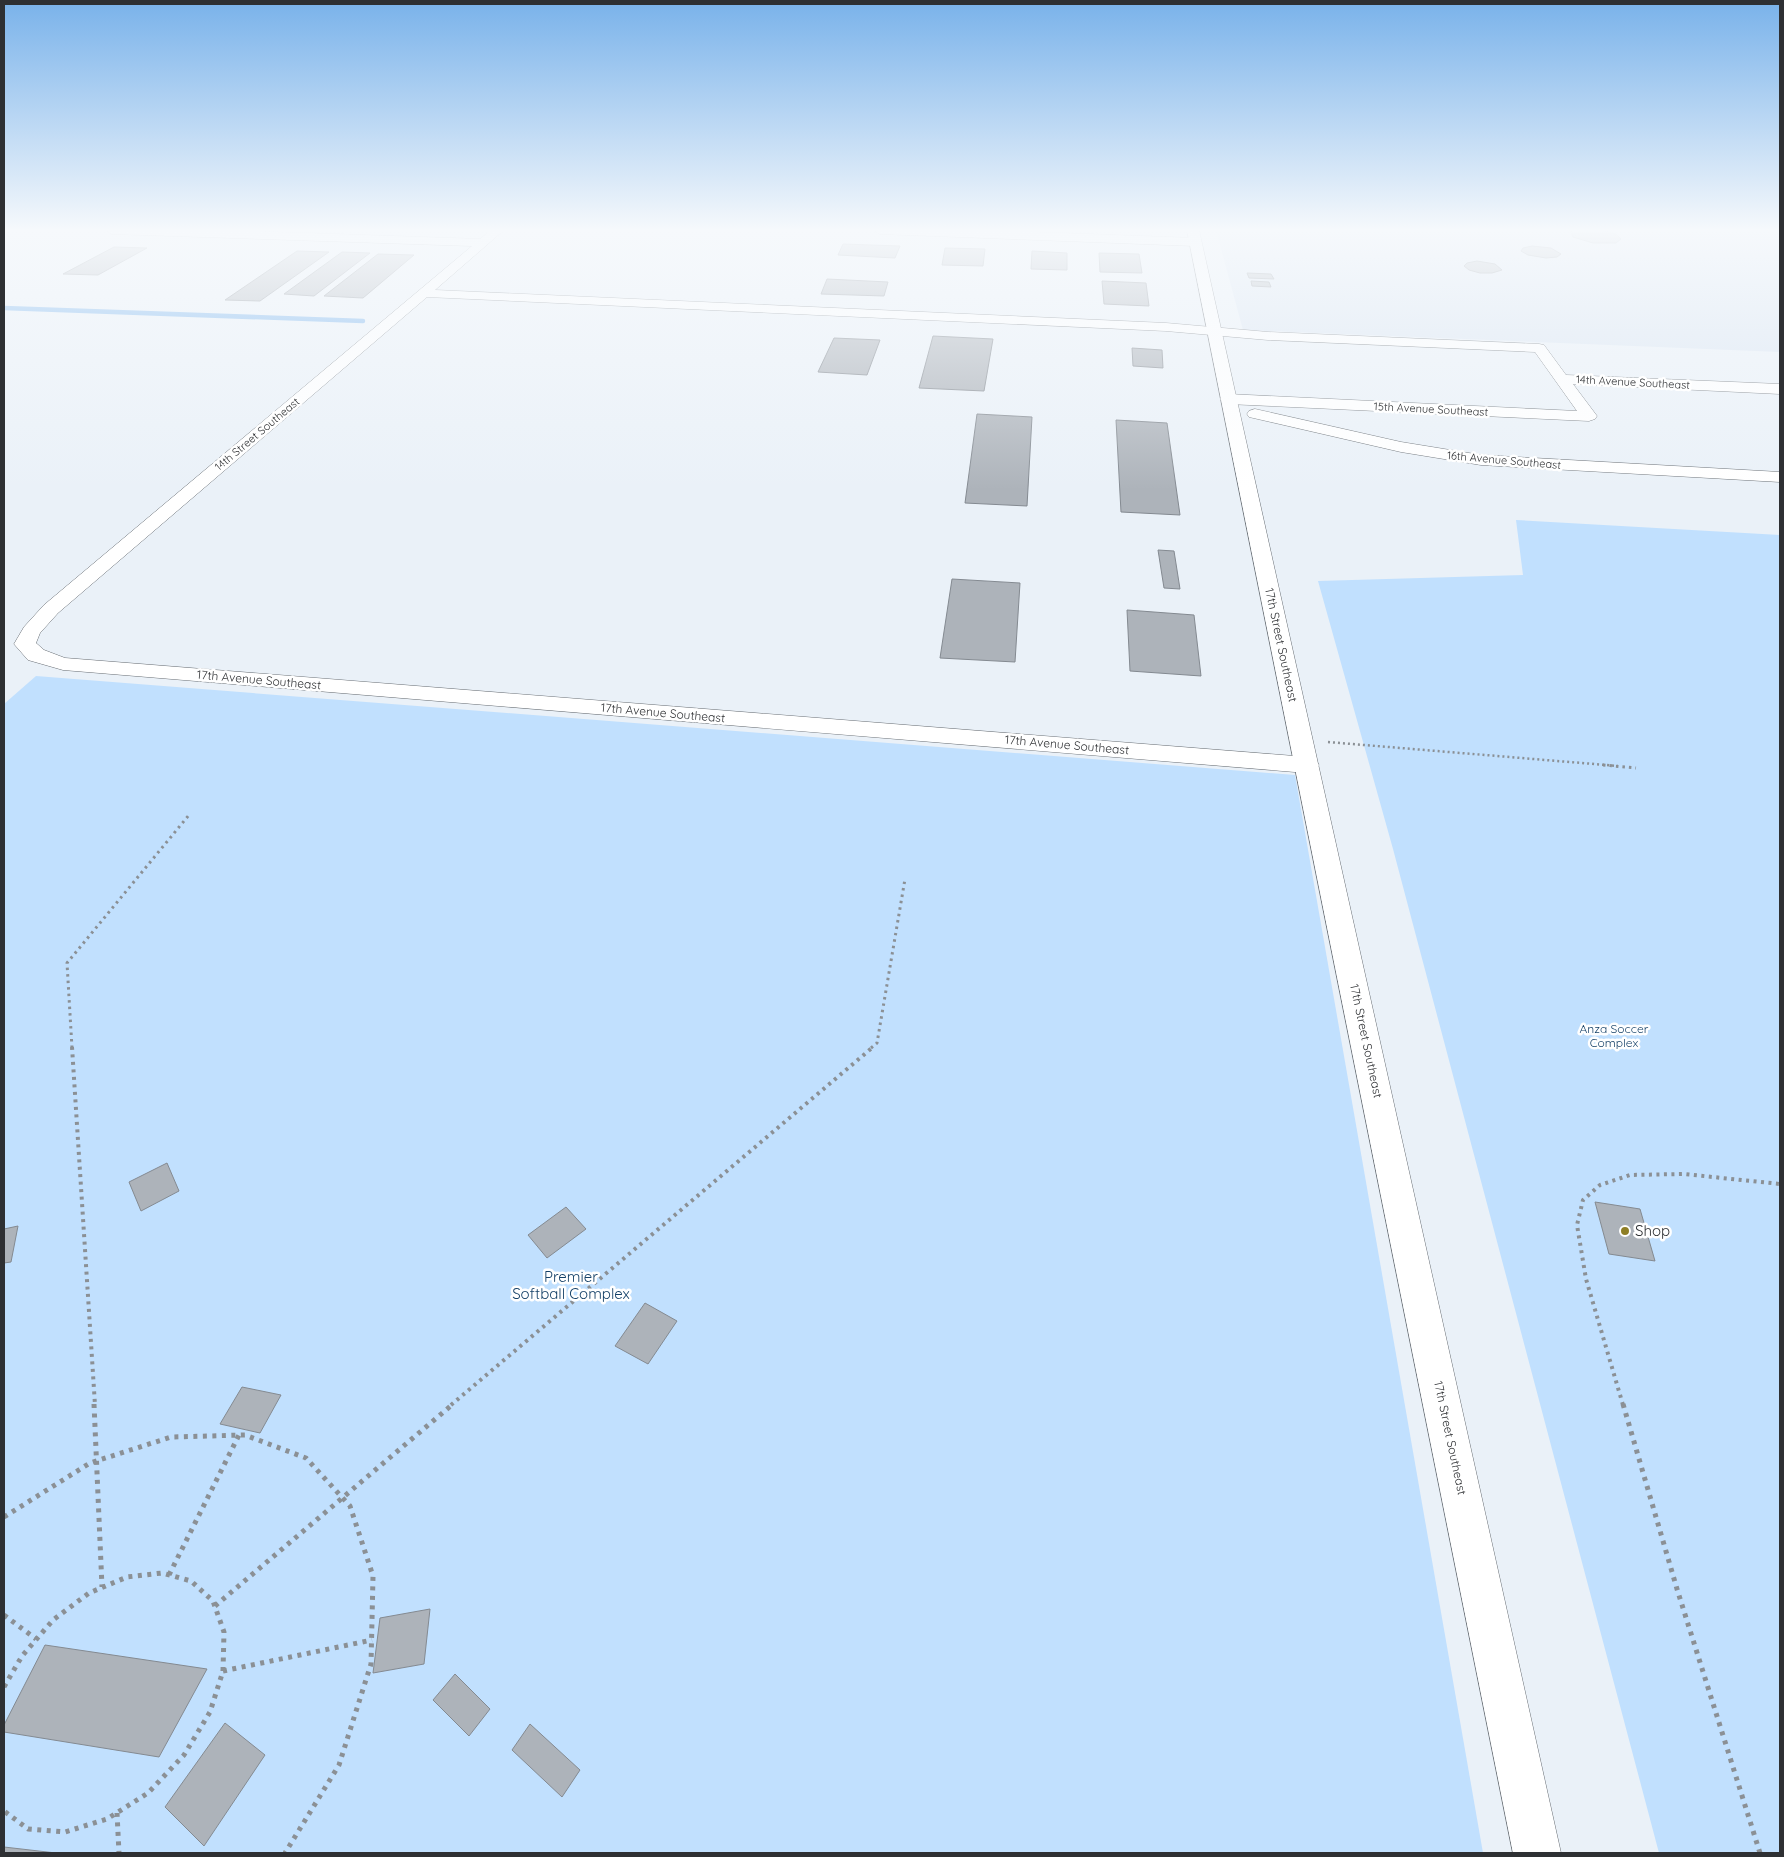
<svg xmlns="http://www.w3.org/2000/svg" width="1784" height="1857" viewBox="0 0 1784 1857" font-family="Quicksand,sans-serif">
  <rect width="100%" height="100%" fill="#eaf1f8"/>
  <path fill="#dae5f2" d="M1216,230H1780V352L1243,330Z"/>
  <g fill="#c1e0fe">
    <path d="M1516,520L1780,535V1853H1659L1393,849L1318,581L1523,575Z"/>
    <path d="M36,676L1295,775L1483,1853H4V704Z"/>
  </g>
  <g fill="none" stroke-linecap="round" stroke-linejoin="round">
    <path stroke="#73b0ec" stroke-width="4.5" d="M4,308L363,321"/>
  </g>
  <g fill="#adb3ba" stroke="#848a91">
    <path d="M1573,230H1602L1616,234L1621,239L1616,243H1593L1573,237L1571,232Z"/>
    <path d="M843,244L900,246L895,258L838,255Z"/>
    <path d="M1532,246L1551,248L1561,254L1557,257L1546,258L1528,255L1521,251L1523,248Z"/>
    <path d="M114,247L147,248L98,275L63,274Z"/>
    <path d="M945,248L985,249L983,266L942,265Z"/>
    <path d="M297,251L329,252L260,301L225,300Z"/>
    <path d="M1032,251L1067,253V270L1031,269Z"/>
    <path d="M342,252L370,253L314,296L284,294Z"/>
    <path d="M1099,253L1139,254L1142,273L1100,272Z"/>
    <path d="M378,254L414,255L363,298L324,296Z"/>
    <path d="M1477,261L1495,264L1502,270L1492,273H1480L1469,270L1464,266L1467,263Z"/>
    <path d="M1247,273L1271,274L1274,279L1249,278Z"/>
    <path d="M827,279L888,282L884,296L821,294Z"/>
    <path d="M1102,281L1146,283L1149,306L1104,304Z"/>
    <path d="M1251,281L1269,282L1271,287L1252,286Z"/>
    <path d="M933,336L993,339L984,391L919,388Z"/>
    <path d="M834,338L880,340L867,375L818,372Z"/>
    <path d="M1132,348L1162,350L1163,368L1133,366Z"/>
    <path d="M977,414L1032,417L1027,506L965,503Z"/>
    <path d="M1116,420L1167,423L1180,515L1121,512Z"/>
    <path d="M1158,550L1174,551L1180,589L1164,588Z"/>
    <path d="M952,579L1020,583L1015,662L940,658Z"/>
    <path d="M1127,610L1194,615L1201,676L1130,671Z"/>
    <path d="M167,1163L179,1191L141,1211L129,1182Z"/>
    <path d="M1595,1202L1640,1209L1655,1261L1609,1254Z"/>
    <path d="M566,1207L586,1229L547,1258L528,1235Z"/>
    <path d="M18,1226L11,1262L4,1263V1229Z"/>
    <path d="M645,1303L677,1321L648,1364L615,1346Z"/>
    <path d="M242,1387L281,1395L260,1433L220,1424Z"/>
    <path d="M430,1609L424,1664L373,1673L380,1618Z"/>
    <path d="M45,1645L207,1669L159,1757L4,1732V1725Z"/>
    <path d="M455,1674L490,1709L469,1736L433,1700Z"/>
    <path d="M225,1723L265,1755L204,1846L165,1807Z"/>
    <path d="M530,1724L580,1770L562,1797L512,1750Z"/>
    <path d="M4,1847L56,1853H4Z"/>
  </g>
  <g fill="none" stroke-linecap="round" stroke-linejoin="round">
    <defs>
      <g id="street">
        <path d="M106,230H220L480,239L491,230H504L435,290L1166,323L1268,332L1539,344L1544,345L1566,375L1780,384V394L1573,384L1597,416L1595,419L1589,421L1228,404L1223,402L1220,399L1223,396L1228,394L1577,411L1535,352L1268,340L1166,331L427,297L58,613L40,633L36,643L44,650L65,658L1307,757L1315,760L1319,765L1315,770L1307,773L63,670L28,660L14,644L24,627L44,605L472,246L112,234Z"/>
        <path d="M874,230H980L1195,238L1201,242L1195,246L880,234Z"/>
        <path d="M1255,409L1401,442L1481,455L1780,472V482L1481,465L1401,452L1249,417L1247,414L1249,411Z"/>
      </g>
      <path id="secondary" d="M1187,230H1199L1561,1853H1513Z"/>
    </defs>
    <use href="#street" stroke="#676d73" stroke-width="1"/>
    <use href="#secondary" stroke="#676d73" stroke-width="1"/>
    <path stroke="#8b9095" stroke-width="2.5" stroke-dasharray="2 3" stroke-linecap="butt" d="M1328,742L1618,766"/>
    <g stroke="#8b9095" stroke-width="3" stroke-dasharray="2.5 4" stroke-linecap="butt">
      <path d="M1603,765L1636,768"/>
      <path d="M72,1048L67,963L189,815"/>
      <path d="M871,1048L877,1043L905,879"/>
    </g>
    <g stroke="#8b9095" stroke-width="4" stroke-dasharray="3 4.5" stroke-linecap="butt">
      <path d="M72,1047L95,1405"/>
      <path d="M451,1405L873,1047"/>
      <path d="M1623,1405L1586,1279L1577,1225L1583,1200L1600,1185L1630,1175L1684,1174L1780,1184"/>
    </g>
    <g stroke="#8b9095" stroke-width="5" stroke-dasharray="4 5.5" stroke-linecap="butt">
      <path d="M94,1404L102,1587"/>
      <path d="M1623,1404L1677,1589L1760,1853"/>
      <path d="M4,1517L90,1463L171,1437L245,1435L306,1458L350,1506L373,1576L371,1664L339,1765L285,1853"/>
      <path d="M169,1575L239,1435"/>
      <path d="M215,1606L453,1404"/>
      <path d="M4,1615L36,1639"/>
      <path d="M223,1671L372,1640"/>
      <path d="M4,1687L22,1656L53,1620L89,1593L127,1577L162,1573L191,1581L213,1601L224,1632L223,1671L210,1712L184,1755L148,1793L107,1819L65,1832L28,1829L4,1811"/>
      <path d="M117,1813L119,1853"/>
    </g>
    <use href="#street" fill="#fff" fill-rule="evenodd"/>
    <use href="#secondary" fill="#fff" fill-rule="evenodd"/>
  </g>
  <linearGradient id="sky" x2="0" y2="1"><stop stop-color="#79b2ea"/><stop offset="0.47" stop-color="#f6f9fc"/><stop offset="1" stop-color="#f6f9fc" stop-opacity="0"/></linearGradient>
  <rect width="1784" height="490" fill="url(#sky)"/>
  <circle fill="#8e7e25" stroke="#fff" stroke-width="2" cx="1625" cy="1231" r="5"/>
  <g text-anchor="middle" stroke-width="5" stroke-linejoin="round" paint-order="stroke">
    <g font-size="11" fill="#2e3033" stroke="#fff">
      <text transform="translate(1633 382) rotate(3)" y="4">14th Avenue Southeast</text>
      <text transform="translate(1431 409) rotate(3)" y="4">15th Avenue Southeast</text>
      <text transform="translate(257 434) rotate(-40)" y="4">14th Street Southeast</text>
      <text transform="translate(1504 460) rotate(5)" y="4">16th Avenue Southeast</text>
    </g>
    <g font-size="12" fill="#2e3033" stroke="#fff">
      <text transform="translate(1281 645) rotate(78)" y="4">17th Street Southeast</text>
      <text transform="translate(259 680) rotate(5)" y="4">17th Avenue Southeast</text>
      <text transform="translate(663 713) rotate(5)" y="4">17th Avenue Southeast</text>
      <text transform="translate(1067 745) rotate(5)" y="4">17th Avenue Southeast</text>
      <text transform="translate(1366 1041) rotate(78)" y="4">17th Street Southeast</text>
      <text transform="translate(1450 1438) rotate(78)" y="4">17th Street Southeast</text>
    </g>
    <g font-size="12" fill="#144067" stroke="#fff">
      <text x="1614" y="1033">Anza Soccer<tspan x="1614" dy="14">Complex</tspan></text>
    </g>
    <g font-size="15" fill="#2e3033" stroke="#fff" text-anchor="start">
      <text x="1635" y="1236">Shop</text>
    </g>
    <g font-size="15" fill="#144067" stroke="#fff">
      <text x="571" y="1282">Premier<tspan x="571" dy="17">Softball Complex</tspan></text>
    </g>
  </g>
  <rect width="1784" height="1857" fill="none" stroke="#2e3033" stroke-width="10"/>
</svg>
